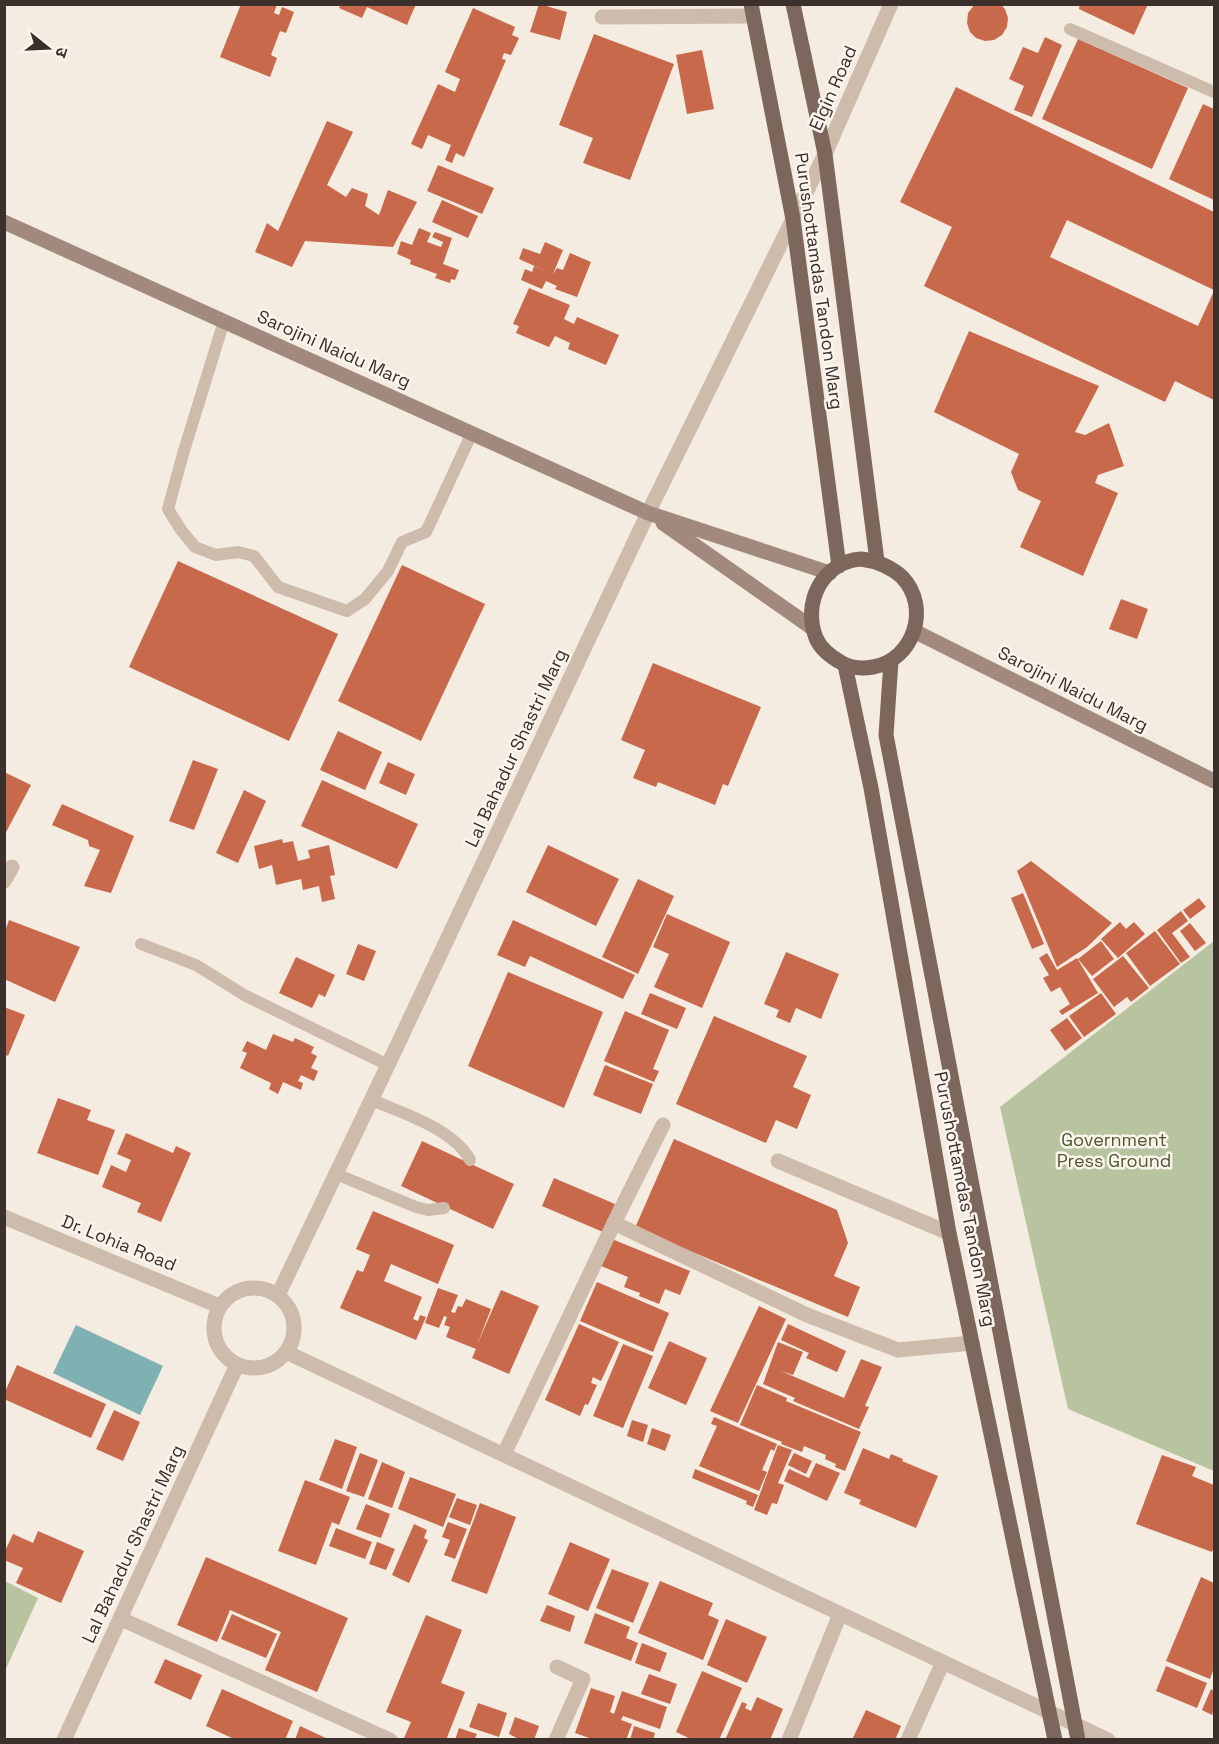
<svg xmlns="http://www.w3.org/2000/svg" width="1219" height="1744" viewBox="0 0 1219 1744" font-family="'Space Grotesk','Noto Sans Devanagari',sans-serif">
  <rect width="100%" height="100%" fill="#f4ebe1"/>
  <g fill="#b8c4a0">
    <path d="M1214,941V1471L1068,1409L1000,1107Z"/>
    <path d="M5,1581L38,1598L5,1671Z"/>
  </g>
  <path fill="#7fb0b2" d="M76,1325L163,1366L140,1415L53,1373Z"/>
  <g fill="#c8694b">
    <path d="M241,4H277L274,13L279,15L282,7L294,12L286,33L280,31L271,55L277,58L270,77L220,57Z"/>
    <path d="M341,4H416L407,25L367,7L362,18L339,8Z"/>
    <path d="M539,4L567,12L560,40L530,32Z"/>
    <path d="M975,4H1000L1005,9L1008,18L1007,27L1002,35L994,40L985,41L976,38L970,32L967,23L968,13Z"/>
    <path d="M1080,4H1148L1134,35L1079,9Z"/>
    <path d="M473,8L515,27L512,35L519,38L511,55L504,53L502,59L506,60L464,157L456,153L452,163L445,160L451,145L428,135L422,149L411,144L438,84L455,92L460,79L445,72Z"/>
    <path d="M594,34L674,64L630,180L583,163L593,138L559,125Z"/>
    <path d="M1045,37L1062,45L1032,117L1014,110L1024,86L1009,79L1023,47L1038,53Z"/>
    <path d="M1078,39L1188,88L1152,169L1042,119Z"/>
    <path d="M702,50L714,109L687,114L676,55Z"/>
    <path d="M956,87L1214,212V290L1067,220L1050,257L1198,326L1214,291V400L1175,381L1165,402L924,286L952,227L900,202Z"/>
    <path d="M1203,104L1214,109V200L1169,179Z"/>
    <path d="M327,121L353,132L327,185L346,197L352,188L368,194L365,206L379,215L388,190L417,202L393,247L305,241L292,267L255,252L267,223L278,231Z"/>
    <path d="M438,165L494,188L482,214L427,191Z"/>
    <path d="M442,200L478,216L468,238L432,222Z"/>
    <path d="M419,228L431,233L427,242L441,247L443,242L432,237L435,232L452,238L443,264L459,270L455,280L451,279L450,283L435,278L437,274L410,264L411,260L397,254L401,241L412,245Z"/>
    <path d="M545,242L563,250L553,274L557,268L563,270L570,253L591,262L577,297L555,289L557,286L546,281L542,289L521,280L525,269L532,272L534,266L548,272L519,259L523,248L540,254Z"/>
    <path d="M529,288L570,305L564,319L574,324L577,317L619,335L606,365L568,349L570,343L555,336L549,347L516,333L519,326L513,324Z"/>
    <path d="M969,331L1099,386L1075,432L1085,435L1109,423L1124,466L1098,475L1095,483L1118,493L1083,576L1020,547L1041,501L1018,490L1011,472L1019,454L934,412Z"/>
    <path d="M178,561L338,634L289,741L129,667Z"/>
    <path d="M402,565L485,604L421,741L338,701Z"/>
    <path d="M1121,599L1148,609L1137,639L1109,629Z"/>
    <path d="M653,663L761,707L728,786L723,784L715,805L658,782L656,787L633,778L645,750L621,740Z"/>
    <path d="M338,731L382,752L365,790L320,770Z"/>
    <path d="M193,760L218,769L194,830L169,821Z"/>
    <path d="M388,762L415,774L406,795L379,783Z"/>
    <path d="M4,772L31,785L4,836Z"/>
    <path d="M322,780L418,824L397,869L301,826Z"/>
    <path d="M244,790L266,801L238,863L216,853Z"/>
    <path d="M62,804L134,836L111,893L84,886L100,850L89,846L88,840L52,825Z"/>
    <path d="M282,839L283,843L293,841L298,861L310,858L308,850L329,845L335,875L330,876L335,899L322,902L319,886L303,890L301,879L276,885L272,865L259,869L254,846Z"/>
    <path d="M548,845L619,879L596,926L526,892Z"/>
    <path d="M1031,861L1112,923L1087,947L1057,967L1017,871Z"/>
    <path d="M638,879L674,896L638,974L602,957Z"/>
    <path d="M1023,893L1044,944L1032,949L1011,898Z"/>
    <path d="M1199,898L1206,907L1190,919L1183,910Z"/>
    <path d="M1181,911L1188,921L1172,933L1190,957L1181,963L1157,930Z"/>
    <path d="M667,914L730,942L702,1008L654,987L669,954L653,947Z"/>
    <path d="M9,920L80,947L55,1002L4,979V934Z"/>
    <path d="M513,920L635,975L623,999L530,956L525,967L497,955Z"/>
    <path d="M1120,922L1126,929L1134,922L1145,934L1118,958L1101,939Z"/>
    <path d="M1190,923L1206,943L1195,951L1180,931Z"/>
    <path d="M1155,931L1180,964L1150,986L1126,953Z"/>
    <path d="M1101,941L1114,959L1092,976L1078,959Z"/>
    <path d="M358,944L376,951L364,981L346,974Z"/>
    <path d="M786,952L839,974L821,1019L796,1008L790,1023L776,1017L779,1010L764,1004Z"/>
    <path d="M1047,953L1057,970L1077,958L1098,993L1062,1015L1059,1011L1070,1004L1060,987L1051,992L1043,978L1049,975L1039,958Z"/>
    <path d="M1123,956L1149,988L1131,1002L1127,997L1114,1007L1093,979Z"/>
    <path d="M296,957L335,975L325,997L319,994L312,1008L279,993Z"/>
    <path d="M508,972L603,1012L564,1108L468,1066Z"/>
    <path d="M650,993L686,1008L677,1029L641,1014Z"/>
    <path d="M1101,993L1116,1014L1084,1037L1069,1016Z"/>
    <path d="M4,1007L25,1015L8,1056L4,1054Z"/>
    <path d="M625,1011L669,1030L653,1069L659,1071L654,1082L604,1061Z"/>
    <path d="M714,1016L807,1056L793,1087L811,1095L797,1129L776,1120L766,1143L676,1104Z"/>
    <path d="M1067,1018L1082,1038L1065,1051L1050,1030Z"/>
    <path d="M273,1034L293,1042L295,1038L314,1047L311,1053L317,1056L311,1068L318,1071L314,1081L301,1075L298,1081L303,1083L301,1090L283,1082L278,1094L269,1089L271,1083L240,1068L247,1053L242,1051L247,1041L266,1050Z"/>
    <path d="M605,1065L653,1084L641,1114L593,1095Z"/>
    <path d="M58,1098L91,1110L87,1120L115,1130L98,1175L37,1153Z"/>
    <path d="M126,1133L173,1153L176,1146L191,1153L161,1222L137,1212L141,1203L102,1187L111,1165L126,1172L131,1160L117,1154Z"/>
    <path d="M674,1139L837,1210L848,1243L834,1276L860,1287L848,1317L635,1228Z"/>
    <path d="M422,1141L514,1184L493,1229L401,1186Z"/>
    <path d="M554,1178L615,1204L603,1232L542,1206Z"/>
    <path d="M373,1211L454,1245L438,1284L391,1264L384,1281L422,1297L413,1319L418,1321L420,1315L426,1317L416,1340L340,1308L357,1270L363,1272L370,1255L356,1249Z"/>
    <path d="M612,1239L690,1271L680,1295L665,1289L659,1304L639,1296L640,1293L624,1287L628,1277L601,1266Z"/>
    <path d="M597,1282L669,1313L653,1352L580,1321Z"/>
    <path d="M438,1288L458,1295L451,1312L455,1313L458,1306L462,1307L466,1299L491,1309L477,1345L501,1290L539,1306L509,1374L472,1358L476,1349L446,1337L450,1327L444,1325L447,1317L444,1316L439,1328L425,1323Z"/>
    <path d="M759,1306L786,1319L738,1423L710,1411Z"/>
    <path d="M579,1324L619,1342L601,1381L593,1377L591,1383L597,1385L588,1405L585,1404L580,1416L545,1400Z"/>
    <path d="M788,1324L846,1351L837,1372L806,1358L809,1353L781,1340Z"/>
    <path d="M669,1341L707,1358L686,1405L648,1388Z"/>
    <path d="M778,1342L803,1352L793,1375L781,1371L844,1398L861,1359L882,1367L865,1406L869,1407L859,1429L793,1401L795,1398L763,1384Z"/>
    <path d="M623,1344L653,1356L623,1428L593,1416Z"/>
    <path d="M17,1365L106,1404L91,1438L4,1399V1394Z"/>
    <path d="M757,1385L787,1398L786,1401L861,1432L845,1471L835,1467L836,1464L825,1459L826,1455L804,1446L802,1452L781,1444L782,1442L740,1425Z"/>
    <path d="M114,1410L140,1422L123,1461L96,1449Z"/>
    <path d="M714,1417L777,1444L774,1451L771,1449L762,1470L767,1472L759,1491L699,1466L717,1426L711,1424Z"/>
    <path d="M632,1420L648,1425L643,1442L627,1436Z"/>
    <path d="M652,1428L671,1435L665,1451L647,1444Z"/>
    <path d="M335,1439L357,1447L342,1489L319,1480Z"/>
    <path d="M778,1445L792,1450L778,1483L784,1485L777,1504L772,1503L767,1515L754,1510Z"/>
    <path d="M863,1448L889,1459L891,1454L903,1459L902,1461L938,1476L916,1528L859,1504L861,1500L844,1493Z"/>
    <path d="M360,1453L378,1460L364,1497L346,1491Z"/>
    <path d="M794,1453L812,1461L806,1474L788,1465Z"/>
    <path d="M1162,1455L1196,1467L1192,1476L1214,1485V1546L1212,1552L1136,1524Z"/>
    <path d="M382,1462L405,1472L392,1508L368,1499Z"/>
    <path d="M816,1463L840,1473L827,1501L784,1481L789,1469L809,1478Z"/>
    <path d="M695,1469L758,1495L753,1507L746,1504L747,1501L692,1478Z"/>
    <path d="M410,1477L456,1494L443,1527L398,1509Z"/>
    <path d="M305,1480L350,1497L339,1525L332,1522L316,1565L278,1551Z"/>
    <path d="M457,1498L477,1505L470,1525L449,1517Z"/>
    <path d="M480,1503L516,1517L487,1594L451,1581Z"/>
    <path d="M366,1504L390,1514L381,1538L356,1529Z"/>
    <path d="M448,1522L467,1529L455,1559L444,1555L450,1540L442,1537Z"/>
    <path d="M414,1524L427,1530L424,1538L428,1540L409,1583L392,1575Z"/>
    <path d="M336,1528L372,1542L365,1559L329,1546Z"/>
    <path d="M38,1531L84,1551L61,1603L16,1583L23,1568L4,1560V1553L13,1534L33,1543Z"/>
    <path d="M377,1542L395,1549L386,1570L369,1564Z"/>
    <path d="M570,1542L610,1559L588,1611L548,1594Z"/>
    <path d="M206,1557L348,1618L317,1692L265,1670L281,1632L230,1610L217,1642L177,1625Z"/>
    <path d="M612,1569L649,1583L633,1623L596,1608Z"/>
    <path d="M1201,1577L1214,1583V1668L1210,1679L1166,1661Z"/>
    <path d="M660,1581L713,1603L708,1615L719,1620L703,1660L638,1633Z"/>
    <path d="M547,1605L575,1616L570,1632L540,1621Z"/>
    <path d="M595,1613L630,1627L626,1638L638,1643L631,1661L584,1643Z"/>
    <path d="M232,1614L277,1634L266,1658L221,1639Z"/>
    <path d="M426,1615L462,1630L441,1683L465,1692L446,1740H408L404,1738L411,1722L386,1712Z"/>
    <path d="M726,1619L767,1637L747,1683L707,1665Z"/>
    <path d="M642,1643L667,1653L660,1672L635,1663Z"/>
    <path d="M165,1659L202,1675L191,1700L154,1683Z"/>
    <path d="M1166,1666L1207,1683L1197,1708L1156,1691Z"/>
    <path d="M702,1671L742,1688L719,1740H693L676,1732Z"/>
    <path d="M649,1674L677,1684L670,1704L641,1694Z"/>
    <path d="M591,1688L615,1696L610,1712L614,1714L622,1691L667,1707L660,1729L623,1716L621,1720L632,1724L626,1740H595L575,1733Z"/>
    <path d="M222,1689L293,1721L285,1740H236L206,1726Z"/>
    <path d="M1211,1689L1214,1691V1710L1212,1715L1202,1710Z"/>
    <path d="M757,1697L783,1709L770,1740H725L742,1702L747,1704L745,1708L751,1711Z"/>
    <path d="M478,1703L507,1713L499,1737L469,1727Z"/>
    <path d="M866,1710L901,1726L895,1740H852Z"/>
    <path d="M515,1717L539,1726L534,1740H521L509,1734Z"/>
    <path d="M300,1726L330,1740H295Z"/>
    <path d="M634,1726L655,1733L653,1740H630Z"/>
    <path d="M459,1728L477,1734L474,1740H455Z"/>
  </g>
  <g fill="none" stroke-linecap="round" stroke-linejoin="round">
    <g stroke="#cdbbac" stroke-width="12">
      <path d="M1070,29L1214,92"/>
      <path d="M224,321L183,454L168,509L181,530L195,547L216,555L238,552L254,556L278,587L347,611L365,599L388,571L402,542L426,532L472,433"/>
      <path d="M141,944L196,965L246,996L388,1065"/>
      <path d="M372,1100C402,1113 454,1129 470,1160"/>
      <path d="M336,1174L416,1207L428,1210L444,1208"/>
    </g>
    <g stroke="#cdbbac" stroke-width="15">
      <path d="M602,17L753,16"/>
      <path d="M4,881L12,867"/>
      <path d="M778,1161L949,1233"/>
      <path d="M614,1223L807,1315L898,1350L972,1343"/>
      <path d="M504,1454L614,1223L663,1125"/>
      <path d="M121,1619L390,1740"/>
      <path d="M556,1740L583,1679L557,1667"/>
      <path d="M789,1740L840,1614"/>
      <path d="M908,1740L943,1662"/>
    </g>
    <g stroke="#cdbbac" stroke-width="15">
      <path d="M4,1217L219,1306"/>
      <circle cx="254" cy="1328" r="40"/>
      <path d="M278,1295L388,1065L648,513L825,154L891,4"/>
      <path d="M286,1352L1108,1740"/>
      <path d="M64,1740L237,1365"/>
    </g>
    <g stroke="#a18a7d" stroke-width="15">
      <path d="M4,222L648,513L830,573"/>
      <path d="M663,523L811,627"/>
      <path d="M914,631L1214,781"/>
    </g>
    <g stroke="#7d675c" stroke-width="15">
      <path d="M751,4L793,219L839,566"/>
      <path d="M793,4L825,154L877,561"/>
      <path d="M861,559C876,561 890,566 902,577C931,607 914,660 873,667C862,669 851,668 842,663C831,657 821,650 816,638C802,603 822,562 861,559Z"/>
      <path d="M891,661L886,735L1078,1740"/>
      <path d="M845,665L871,788L949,1233L1055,1740"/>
    </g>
  </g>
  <g text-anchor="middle" stroke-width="5" stroke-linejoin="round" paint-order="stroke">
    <g font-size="18" fill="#3b302b" stroke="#fbf5ee">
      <text transform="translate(833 88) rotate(-66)" y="6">Elgin Road</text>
      <text transform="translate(819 281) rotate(82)" y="6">Purushottamdas Tandon Marg</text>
      <text transform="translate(334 349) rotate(24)" y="6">Sarojini Naidu Marg</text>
      <text transform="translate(1073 689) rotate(27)" y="6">Sarojini Naidu Marg</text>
      <text transform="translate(516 748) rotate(-65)" y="6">Lal Bahadur Shastri Marg</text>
      <text transform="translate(965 1199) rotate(79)" y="6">Purushottamdas Tandon Marg</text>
      <text transform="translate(119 1243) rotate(22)" y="6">Dr. Lohia Road</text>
      <text transform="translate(133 1544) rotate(-65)" y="6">Lal Bahadur Shastri Marg</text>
    </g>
    <g font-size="18" fill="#4a5a2e" stroke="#fbf5ee">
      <text x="1114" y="1146">Government<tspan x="1114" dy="21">Press Ground</tspan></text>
    </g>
  </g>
  <rect width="1219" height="1744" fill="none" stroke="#3b302b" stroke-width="12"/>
  <g transform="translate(48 48) rotate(108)" stroke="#fbf5ee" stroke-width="4.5" paint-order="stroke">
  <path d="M0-4.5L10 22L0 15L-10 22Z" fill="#3b302b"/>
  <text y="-9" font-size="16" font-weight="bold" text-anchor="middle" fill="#3b302b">उ</text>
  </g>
</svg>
